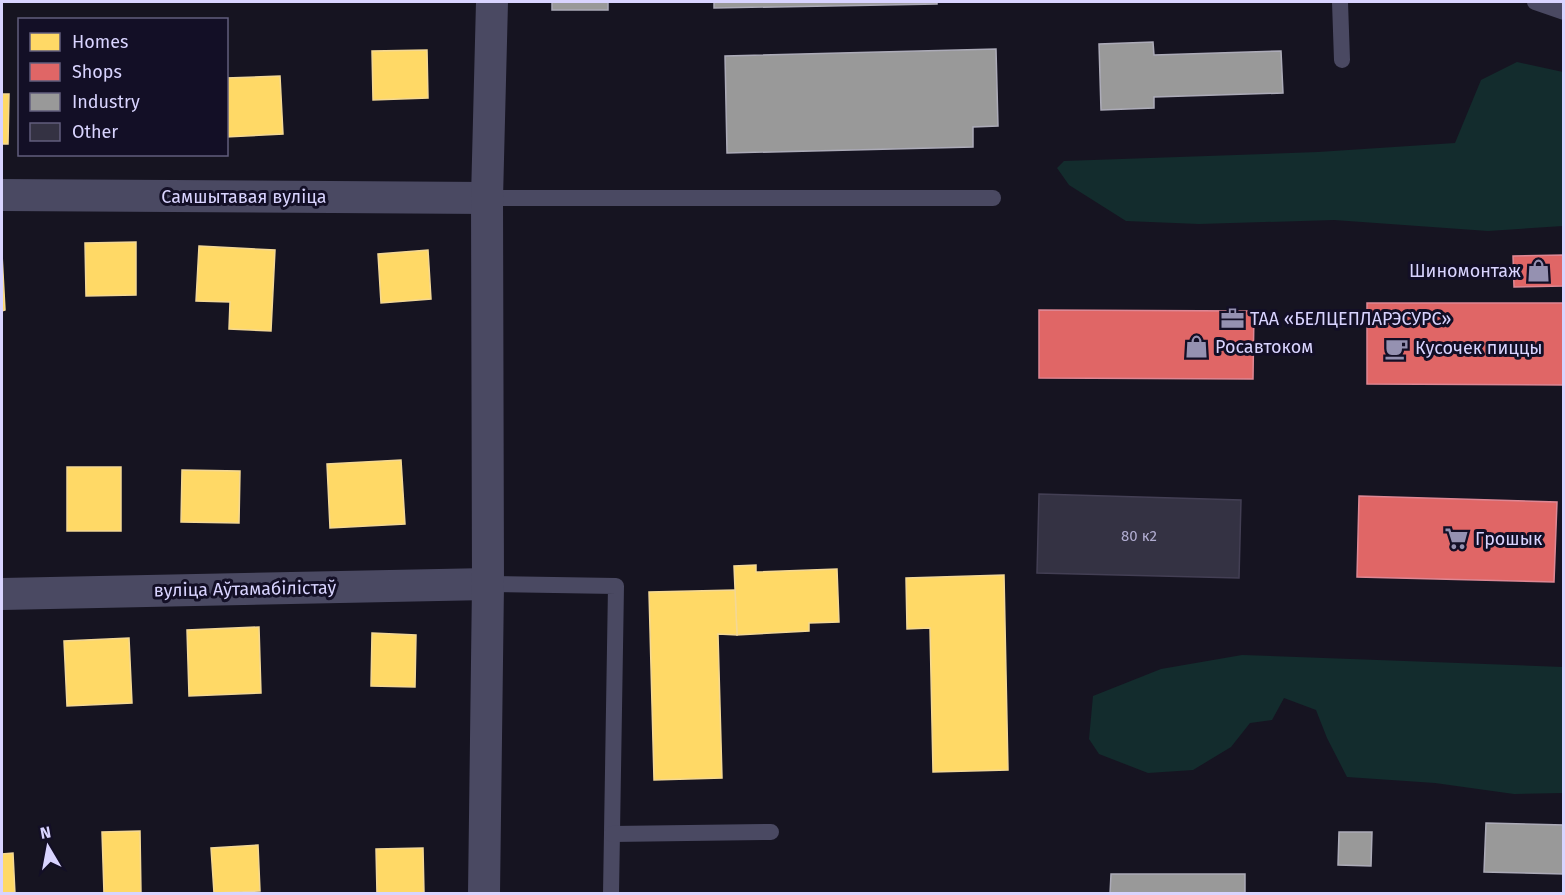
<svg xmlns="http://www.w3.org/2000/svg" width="1565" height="895" viewBox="0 0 1565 895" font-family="'Fira Sans',sans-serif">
  <rect width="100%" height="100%" fill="#161421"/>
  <g fill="#132c2d">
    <path d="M1517,62L1563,72V226L1488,231L1334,220L1199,224L1126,221L1069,185L1057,168L1064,161L1318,152L1455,143L1481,80Z"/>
    <path d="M1242,655L1563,667V793L1514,794L1435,783L1347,777L1327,738L1316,710L1284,698L1272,720L1250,723L1231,747L1193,770L1148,773L1099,754L1089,739L1093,696L1161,669Z"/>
  </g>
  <g fill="#ffd966" stroke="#f4d894" stroke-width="1.5">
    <path d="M427,50L428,98L373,100L372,51Z"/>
    <path d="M280,76L283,134L226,137V78Z"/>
    <path d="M2,94H9L8,144H2Z"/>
    <path d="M136,242V295L86,296L85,243Z"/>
    <path d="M199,246L275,250L271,331L229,329L230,302L196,301Z"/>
    <path d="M428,250L431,299L381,303L378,254Z"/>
    <path d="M2,254L5,310L2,311Z"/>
    <path d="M401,460L405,524L330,528L327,464Z"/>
    <rect x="67" y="467" width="54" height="64"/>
    <path d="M182,470L240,471L239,523L181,522Z"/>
    <path d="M756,565V572L837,569L839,622L809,623V631L737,635L734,566Z"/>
    <path d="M1004,575L1008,770L933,772L930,628L907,629L906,578Z"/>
    <path d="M735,590L737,635L718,634L722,778L654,780L649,592Z"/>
    <path d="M259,627L261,693L189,696L187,630Z"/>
    <path d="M372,633L416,635L415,687L371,686Z"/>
    <path d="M129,638L132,703L67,706L64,641Z"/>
    <path d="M140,831L141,894H104L102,832Z"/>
    <path d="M258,845L260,891L214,893L211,848Z"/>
    <path d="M423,848L424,893L377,894L376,849Z"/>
    <path d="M13,853L15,894H2V854Z"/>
  </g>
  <g fill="#e06666" stroke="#de8794" stroke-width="1.5">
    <path d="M1564,255V286L1514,287L1513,256Z"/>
    <path d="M1367,303H1563V385L1367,384Z"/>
    <path d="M1039,310L1254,311L1253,379L1039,378Z"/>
    <path d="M1359,496L1557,502L1554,582L1357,577Z"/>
  </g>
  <g fill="#999" stroke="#acabb8" stroke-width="1.5">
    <rect x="552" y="2" width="56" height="8"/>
    <path d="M714,2H937V4L714,8Z"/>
    <path d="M1153,42L1154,55L1281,51L1283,93L1154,97V108L1101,110L1099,44Z"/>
    <path d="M996,49L998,126L973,127V147L727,153L725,56Z"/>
    <path d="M1486,823L1564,825V874L1484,872Z"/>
    <path d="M1339,832H1372L1371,866L1338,865Z"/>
    <path d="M1111,874H1245V894H1110Z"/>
  </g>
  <path fill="#343243" stroke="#433f54" stroke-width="1.5" d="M1039,494L1241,500L1239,578L1037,573Z"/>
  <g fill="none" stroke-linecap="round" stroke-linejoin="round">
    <g stroke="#4a4962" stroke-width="16">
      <path d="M1340,2L1342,60"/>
      <path d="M1535,2L1564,12"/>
      <path d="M487,198H993"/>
      <path d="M488,584L616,586L611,894"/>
      <path d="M612,834L771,832"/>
    </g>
    <g stroke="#4a4962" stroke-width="32">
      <path d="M2,195L487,198"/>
      <path d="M2,594L488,584"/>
      <path d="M484,894L488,584L487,198L492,2"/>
    </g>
  </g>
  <defs>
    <symbol id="shop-bare" viewBox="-9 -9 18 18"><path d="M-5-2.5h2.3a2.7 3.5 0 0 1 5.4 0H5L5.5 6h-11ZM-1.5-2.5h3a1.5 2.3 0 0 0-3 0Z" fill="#9591b1" stroke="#130f26" stroke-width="2.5" paint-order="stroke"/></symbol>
    <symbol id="office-bare" viewBox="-9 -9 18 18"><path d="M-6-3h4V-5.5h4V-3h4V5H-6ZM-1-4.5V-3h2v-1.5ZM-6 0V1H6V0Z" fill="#9591b1" stroke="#130f26" stroke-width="2.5" paint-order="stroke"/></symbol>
    <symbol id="cafe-bare" viewBox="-9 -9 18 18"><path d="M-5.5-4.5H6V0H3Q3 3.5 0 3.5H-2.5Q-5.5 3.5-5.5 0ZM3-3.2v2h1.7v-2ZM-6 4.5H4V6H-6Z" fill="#9591b1" stroke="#130f26" stroke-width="2.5" paint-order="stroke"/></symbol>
    <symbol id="supermarket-bare" viewBox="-9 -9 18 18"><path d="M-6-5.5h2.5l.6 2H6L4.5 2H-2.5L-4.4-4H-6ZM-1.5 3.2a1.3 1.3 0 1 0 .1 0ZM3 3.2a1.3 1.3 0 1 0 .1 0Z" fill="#9591b1" stroke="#130f26" stroke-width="2.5" paint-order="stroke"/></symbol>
  </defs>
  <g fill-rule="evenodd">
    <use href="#shop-bare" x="1522" y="254" width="33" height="33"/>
    <use href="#office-bare" x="1216" y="302" width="33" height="33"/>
    <use href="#shop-bare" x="1180" y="330" width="33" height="33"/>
    <use href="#cafe-bare" x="1380" y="332" width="33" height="33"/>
    <use href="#supermarket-bare" x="1440" y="522" width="33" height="33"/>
  </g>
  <g text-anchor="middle" stroke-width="6" stroke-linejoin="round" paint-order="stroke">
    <g font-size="15" fill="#b0acd0">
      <text x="1139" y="541">80 к2</text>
    </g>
    <g font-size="18" fill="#d9d4ff" stroke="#130f26">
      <text x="244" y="203">Самшытавая вуліца</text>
      <text transform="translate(245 589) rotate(-1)" y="6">вуліца Аўтамабілістаў</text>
    </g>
    <g font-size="18" fill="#d9d4ff" stroke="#130f26" text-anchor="start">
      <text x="1521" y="277" text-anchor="end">Шиномонтаж</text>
      <text x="1250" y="325">ТАА «БЕЛЦЕПЛАРЭСУРС»</text>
      <text x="1215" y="353">Росавтоком</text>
      <text x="1415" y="354">Кусочек пиццы</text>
      <text x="1475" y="545">Грошык</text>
    </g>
  </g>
  <rect width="1565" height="895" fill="none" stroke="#d9d4ff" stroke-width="6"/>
  <rect x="18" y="18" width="210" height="138" fill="#130f26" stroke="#625e7d" stroke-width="1.5"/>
  <rect x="30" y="33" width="30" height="18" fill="#ffd966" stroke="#625e7d" stroke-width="1.5"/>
  <text x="72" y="48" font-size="18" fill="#d9d4ff">Homes</text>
  <rect x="30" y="63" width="30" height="18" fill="#e06666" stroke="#625e7d" stroke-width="1.5"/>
  <text x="72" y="78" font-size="18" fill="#d9d4ff">Shops</text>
  <rect x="30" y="93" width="30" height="18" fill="#999999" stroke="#625e7d" stroke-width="1.5"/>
  <text x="72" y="108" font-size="18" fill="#d9d4ff">Industry</text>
  <rect x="30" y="123" width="30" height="18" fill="#343243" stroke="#625e7d" stroke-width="1.5"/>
  <text x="72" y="138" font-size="18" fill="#d9d4ff">Other</text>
  <g transform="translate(48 847) rotate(350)" stroke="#130f26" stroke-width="4.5" paint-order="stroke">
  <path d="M0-4.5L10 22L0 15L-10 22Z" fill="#d9d4ff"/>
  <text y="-9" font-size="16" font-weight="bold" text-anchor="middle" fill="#d9d4ff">N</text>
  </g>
</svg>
